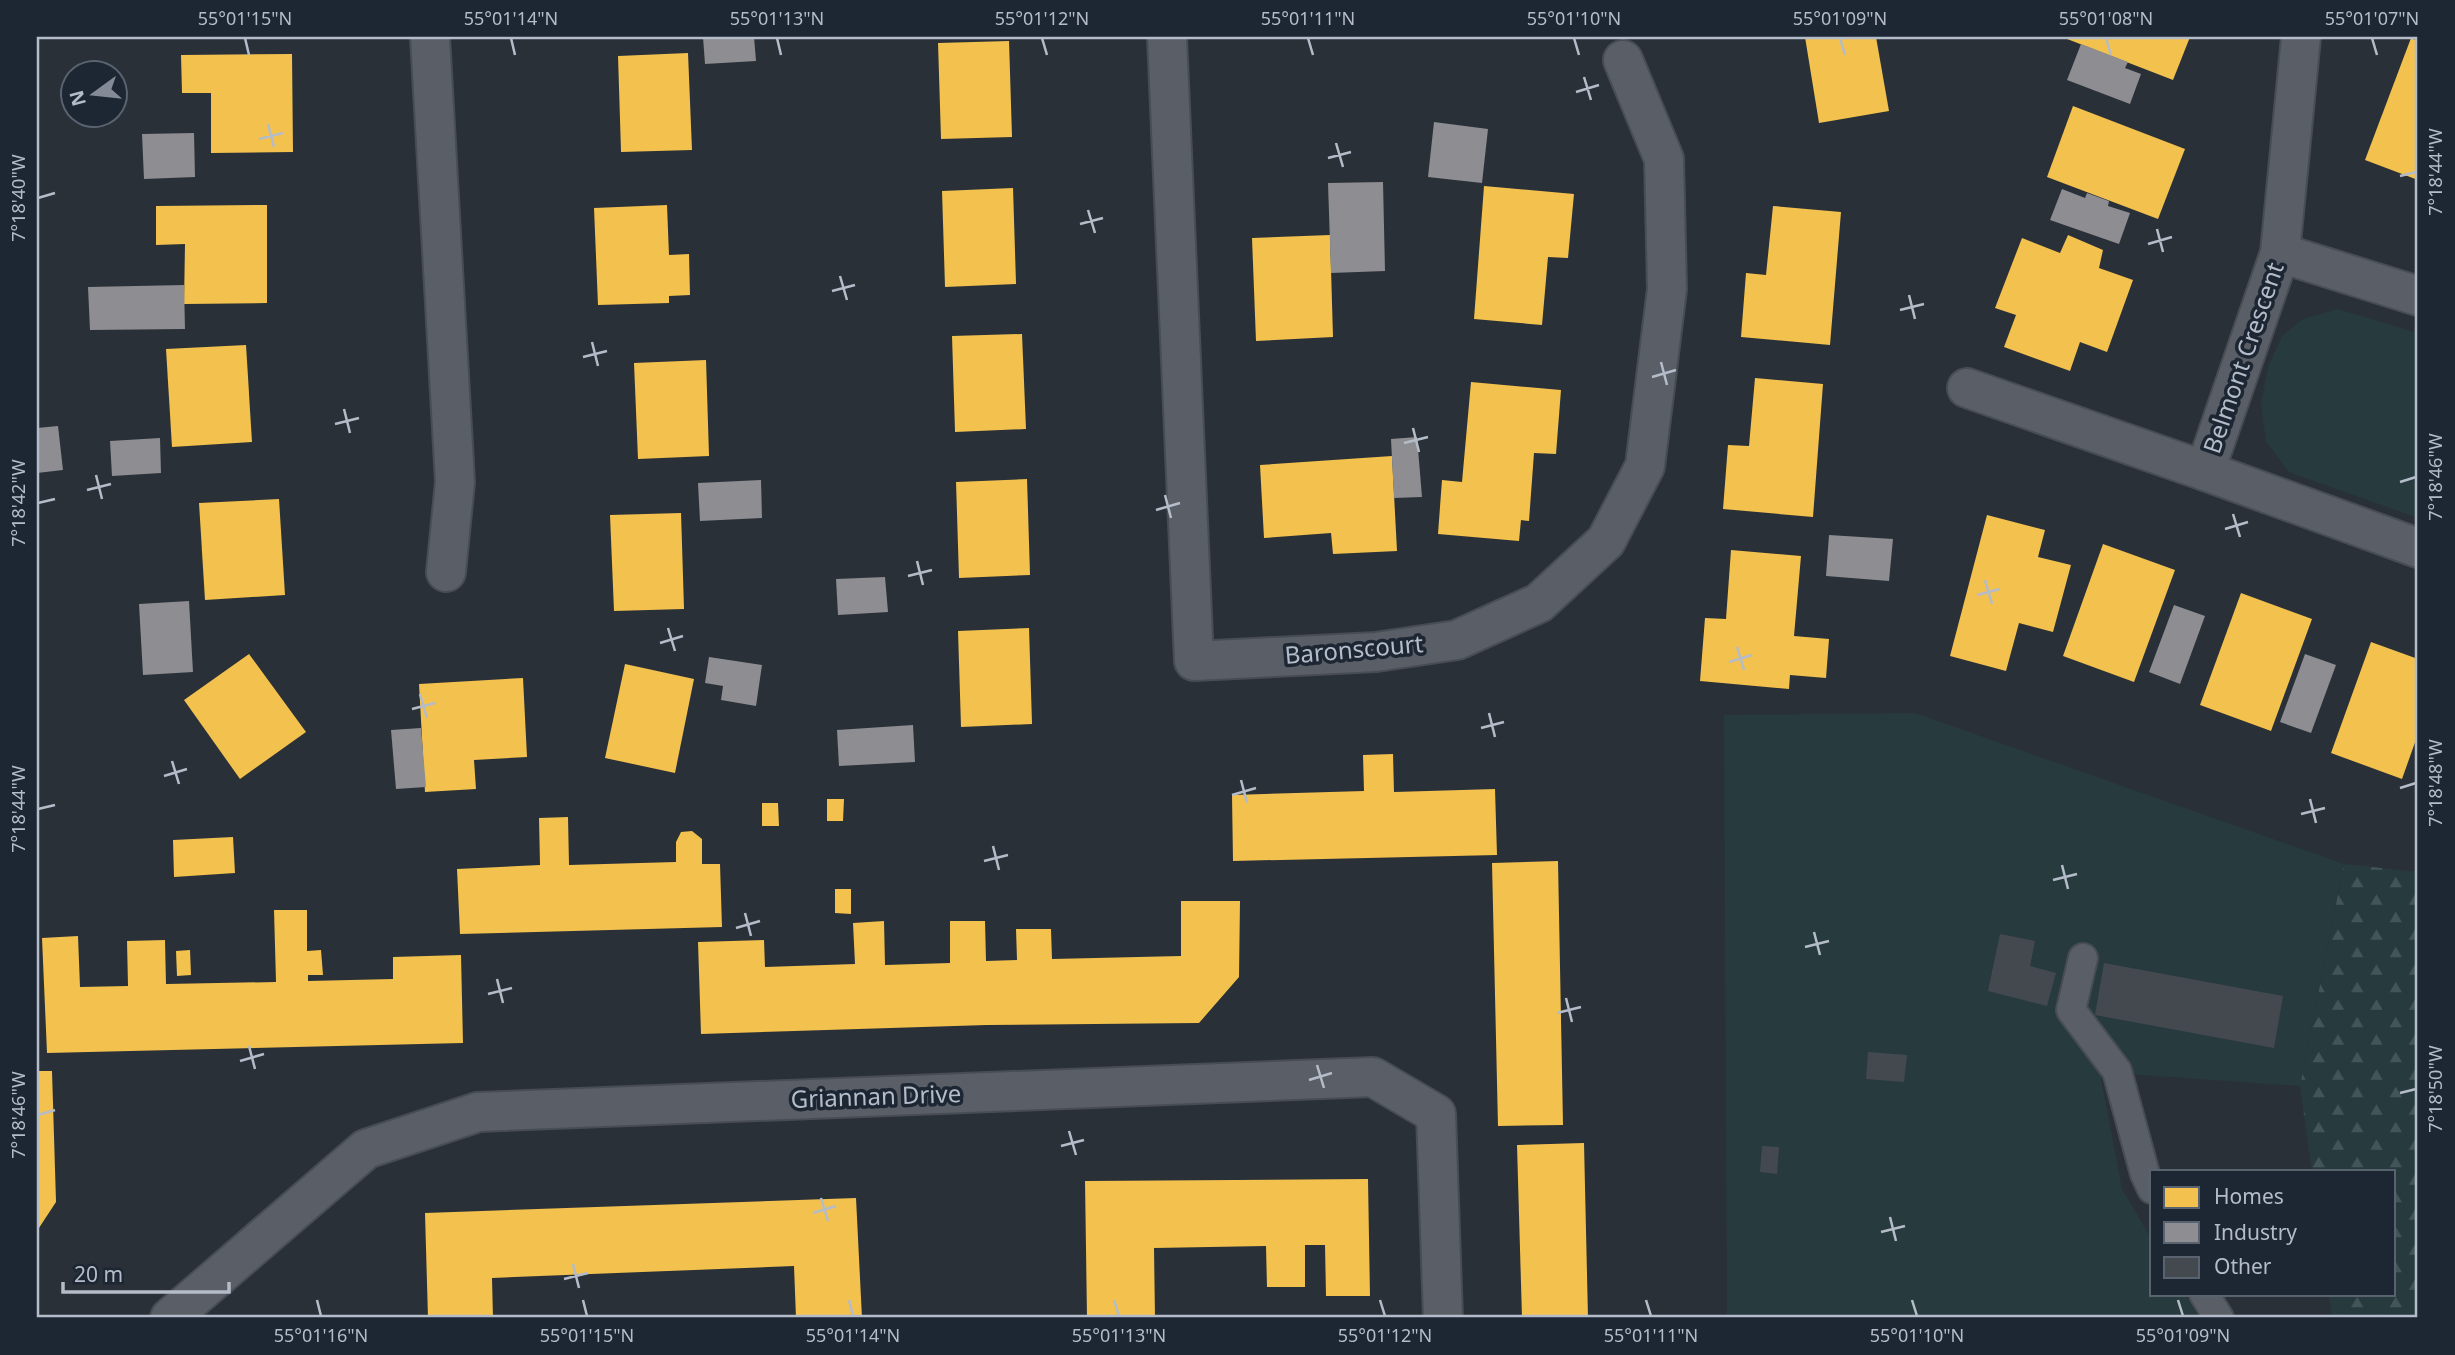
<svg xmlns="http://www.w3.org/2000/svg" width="2455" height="1355" viewBox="0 0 2455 1355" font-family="'Noto Sans',sans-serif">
  <defs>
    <pattern id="forest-firs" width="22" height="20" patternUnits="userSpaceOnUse" patternTransform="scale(1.75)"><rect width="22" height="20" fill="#273a3e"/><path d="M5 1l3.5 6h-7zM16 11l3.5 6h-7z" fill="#445559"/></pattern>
  </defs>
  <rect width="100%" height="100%" fill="#2a3038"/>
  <g fill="#273a3e">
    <path d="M2338,309L2418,333V518L2289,472L2266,441L2261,404L2268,367L2282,336L2303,319Z"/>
    <path d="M1915,713L2344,864L2300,1086L2100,1072L2122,1189L2152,1240V1294H2185L2199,1318H1727L1724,715Z"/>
  </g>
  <path fill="url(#forest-firs)" d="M2344,864L2418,872V1318H2332L2329,1294H2394V1171H2312L2300,1086Z"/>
  <g fill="#f2c14e">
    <path d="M1805,37H1876L1889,111L1819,123Z"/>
    <path d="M2062,37H2190L2173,80Z"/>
    <path d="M2411,38L2418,41V180L2365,160Z"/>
    <path d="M1009,41L1012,137L941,139L938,43Z"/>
    <path d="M688,53L692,150L621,152L618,56Z"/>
    <path d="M292,54L293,152L211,153V93H182L181,55Z"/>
    <path d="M2073,106L2185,149L2158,219L2047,177Z"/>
    <path d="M1484,186L1574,194L1568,258L1548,257L1542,325L1474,319Z"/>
    <path d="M1013,188L1016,284L945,287L942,191Z"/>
    <path d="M267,205V303L184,304L185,244L156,245V206Z"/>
    <path d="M667,205L669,255L689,254L690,295L669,296V303L598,305L594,208Z"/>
    <path d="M1773,206L1841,212L1830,345L1741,337L1746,273L1766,275Z"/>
    <path d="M1330,235L1333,337L1256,341L1252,238Z"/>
    <path d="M2068,235L2103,250L2099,268L2133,280L2107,352L2080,342L2070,371L2004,347L2016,315L1995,308L2022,238L2060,253Z"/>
    <path d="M1022,334L1026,429L955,432L952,336Z"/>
    <path d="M246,345L252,442L172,447L166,349Z"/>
    <path d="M706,360L709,456L638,459L634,363Z"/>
    <path d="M1755,378L1823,384L1813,517L1723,509L1728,445L1749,446Z"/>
    <path d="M1471,382L1561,390L1556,454L1534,453L1529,521L1521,520L1519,541L1438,534L1442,480L1462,482Z"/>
    <path d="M1392,456L1397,551L1333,554L1331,533L1264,538L1260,465Z"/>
    <path d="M1027,479L1030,575L959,578L956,482Z"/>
    <path d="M279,499L285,595L205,600L199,503Z"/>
    <path d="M681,513L684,609L614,611L610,515Z"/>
    <path d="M1987,515L2045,530L2038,557L2071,565L2053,632L2019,623L2006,671L1950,656Z"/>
    <path d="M2103,544L2175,570L2134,682L2063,656Z"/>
    <path d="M1731,550L1801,556L1794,636L1829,639L1826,678L1790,675L1789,689L1700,681L1705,618L1726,619Z"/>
    <path d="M2241,593L2312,619L2271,731L2200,705Z"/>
    <path d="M1029,628L1032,724L961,727L958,631Z"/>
    <path d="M2371,642L2418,659V734L2402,779L2331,753Z"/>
    <path d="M249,654L306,732L240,779L184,700Z"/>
    <path d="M625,664L694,679L675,773L605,758Z"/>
    <path d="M523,678L527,757L474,760L476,789L425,792L419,684Z"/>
    <path d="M1393,754L1394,792L1495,789L1497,855L1233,861L1232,795L1364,791L1363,755Z"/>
    <path d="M827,799H844L843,821H827Z"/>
    <path d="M762,803H778L779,826H762Z"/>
    <path d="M568,817L569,865L676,862V842L681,832L692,831L702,839V864H720L722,927L460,934L457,869L540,865L539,818Z"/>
    <path d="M233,837L235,873L174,877L173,840Z"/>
    <path d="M1558,861L1563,1125L1498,1126L1492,863Z"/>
    <path d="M835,889H851V914L835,913Z"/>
    <path d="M1181,901H1240L1239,977L1199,1023L987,1025L701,1034L698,942L764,940L765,967L855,964L853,923L884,921L885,965L950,963V921H985L986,961L1017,960L1016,929H1051L1052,959L1181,956Z"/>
    <path d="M274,910H307V951L321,950L323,975H308V981L393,979V957L461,955L463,1043L47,1053L42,938L78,936L80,987L128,986L127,941L165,940L166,984L276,982Z"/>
    <path d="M190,950L191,975L177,976L176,951Z"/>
    <path d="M37,1071H52L56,1202L37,1231Z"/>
    <path d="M1584,1143L1588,1318H1522L1517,1145Z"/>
    <path d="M1368,1179L1370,1296H1326L1325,1245H1305V1287H1267L1266,1246L1154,1248L1155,1318H1087L1085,1181Z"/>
    <path d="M856,1198L862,1318H796L794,1266L492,1278L493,1318H428L425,1213Z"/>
  </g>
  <g fill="#8d8d92">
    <path d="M703,37H754L756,61L705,64Z"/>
    <path d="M2081,44L2128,62L2125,68L2141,74L2130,104L2067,80Z"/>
    <path d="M1434,122L1488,129L1482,183L1428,177Z"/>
    <path d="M194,133L195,177L144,179L142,134Z"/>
    <path d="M1383,182L1385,271L1331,273L1328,183Z"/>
    <path d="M2062,189L2085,198L2087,193L2109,201L2108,206L2130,213L2119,244L2050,220Z"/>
    <path d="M184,285L185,329L90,330L88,287Z"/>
    <path d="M58,426L63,470L37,473V428Z"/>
    <path d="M1417,437L1422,497L1394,498L1391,439Z"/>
    <path d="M160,438L161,473L112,476L110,441Z"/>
    <path d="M761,480L762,518L700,521L698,483Z"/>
    <path d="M1829,535L1893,539L1889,581L1826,576Z"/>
    <path d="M885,577L888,612L838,615L836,579Z"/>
    <path d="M189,601L193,672L143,675L139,604Z"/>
    <path d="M2174,605L2205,616L2180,684L2149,672Z"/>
    <path d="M2305,654L2336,665L2311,733L2280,722Z"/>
    <path d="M709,657L762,665L756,706L721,700L723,686L705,683Z"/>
    <path d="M913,725L915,762L839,766L837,730Z"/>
    <path d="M421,728L426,787L396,789L391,730Z"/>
  </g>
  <g fill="#444950">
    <path d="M2000,934L2035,941L2030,966L2056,973L2047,1006L1988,991Z"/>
    <path d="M2104,963L2283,996L2274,1048L2095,1015Z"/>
    <path d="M1868,1052L1907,1055L1904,1082L1866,1079Z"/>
    <path d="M1762,1146L1779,1147L1777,1174L1760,1172Z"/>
  </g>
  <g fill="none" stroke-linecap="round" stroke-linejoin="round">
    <defs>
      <g id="service">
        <path d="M2083,958L2071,1010L2117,1071L2145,1174L2152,1189"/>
        <path d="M2204,1294L2219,1318"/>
      </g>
      <g id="minor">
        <path d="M430,37L455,482L446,572"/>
        <path d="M1167,37L1194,661L1376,652L1457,640L1539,603L1606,541L1645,466L1667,289L1664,159L1623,60"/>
        <path d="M2280,253L2418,296"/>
        <path d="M1967,388L2205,471L2280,253L2301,37"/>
        <path d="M2205,471L2418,548"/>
        <path d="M170,1318L366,1149L478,1112L1373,1077L1436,1114L1443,1318"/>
      </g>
    </defs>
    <use href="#service" stroke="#484c53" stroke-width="32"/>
    <use href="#minor" stroke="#484c53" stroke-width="42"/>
    <use href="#service" stroke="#5a5e66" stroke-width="28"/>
    <use href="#minor" stroke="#5a5e66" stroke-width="38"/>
  </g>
  <path fill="none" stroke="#b4bcc9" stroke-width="2.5" d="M245,38L249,55M511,38L515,55M777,38L781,55M1042,38L1047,55M1308,38L1313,55M1574,38L1579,55M1840,38L1845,55M2106,38L2111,55M2372,38L2377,55M1584,77L1591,100M1576,92L1599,85M268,124L274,147M259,139L283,133M1336,143L1343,167M1328,158L1351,152M2400,176L2416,172M38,198L55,193M1088,210L1095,233M1080,224L1103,218M2157,229L2163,252M2148,244L2172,237M840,276L847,300M832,291L855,285M1909,295L1915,319M1900,310L1924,304M592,342L598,366M583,357L607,351M1661,362L1667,385M1652,377L1676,370M344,409L350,433M335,424L359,418M1413,428L1419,452M1404,443L1428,437M96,475L102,499M2400,482L2416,477M87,490L111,484M1165,495L1171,518M38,503L55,499M1156,510L1180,503M2233,514L2240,537M2225,529L2248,522M917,561L923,585M908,576L932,570M1985,580L1992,604M1977,595L2000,589M668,628L675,651M660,643L683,636M1737,647L1744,670M1729,662L1752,655M420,694L427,718M412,709L435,703M1489,713L1495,737M1481,728L1504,722M172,761L179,784M164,776L187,769M1241,780L1247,803M2400,788L2416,783M1232,795L1256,788M2310,799L2316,823M38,809L55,805M2301,814L2325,808M993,846L999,870M984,861L1008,855M2062,865L2068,889M2053,880L2077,874M745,913L751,936M736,928L760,921M1814,932L1820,955M1805,947L1829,941M497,979L503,1003M488,994L512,988M1566,998L1572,1022M1557,1013L1581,1007M249,1046L255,1069M240,1061L264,1054M1317,1065L1324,1088M1309,1080L1332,1073M2400,1093L2416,1089M38,1115L55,1110M1069,1131L1076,1155M1061,1146L1084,1140M821,1198L828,1221M813,1213L836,1206M1890,1217L1896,1241M1881,1232L1905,1226M573,1264L579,1288M564,1279L588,1273M317,1300L321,1316M583,1300L587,1316M849,1300L853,1316M1114,1300L1119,1316M1380,1300L1385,1316M1646,1300L1651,1316M1912,1300L1917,1316M2178,1300L2183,1316"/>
  <g text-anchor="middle" stroke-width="7" stroke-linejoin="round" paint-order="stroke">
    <g font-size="24" fill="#b4bcc9" stroke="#1d2633">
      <text transform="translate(2244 358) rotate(-71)" y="8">Belmont Crescent</text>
      <text transform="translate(1354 650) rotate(-5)" y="8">Baronscourt</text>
      <text transform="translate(876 1097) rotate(-2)" y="8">Griannan Drive</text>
    </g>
  </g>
  <rect width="2455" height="1355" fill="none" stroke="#1d2633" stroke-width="77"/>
  <rect x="2150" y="1170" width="245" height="126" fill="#1d2633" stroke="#59626f" stroke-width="2"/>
  <rect x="2164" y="1187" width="35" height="21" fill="#f2c14e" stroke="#59626f" stroke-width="2"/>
  <text x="2214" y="1204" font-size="21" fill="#b4bcc9">Homes</text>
  <rect x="2164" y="1222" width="35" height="21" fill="#8d8d92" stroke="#59626f" stroke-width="2"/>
  <text x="2214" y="1240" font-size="21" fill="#b4bcc9">Industry</text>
  <rect x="2164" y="1257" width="35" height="21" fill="#444950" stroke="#59626f" stroke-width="2"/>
  <text x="2214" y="1274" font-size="21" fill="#b4bcc9">Other</text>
  <g transform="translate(94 94) rotate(255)"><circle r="33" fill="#1d2633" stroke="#59626f" stroke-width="2"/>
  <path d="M0-5L12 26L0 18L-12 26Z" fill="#848b96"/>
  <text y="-10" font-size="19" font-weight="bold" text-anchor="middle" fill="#b4bcc9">N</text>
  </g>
  <path d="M63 1282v10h166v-10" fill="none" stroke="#b4bcc9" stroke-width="3.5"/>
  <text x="74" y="1282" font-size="21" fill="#b4bcc9" stroke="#1d2633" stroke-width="5" paint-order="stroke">20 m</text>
  <rect x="38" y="38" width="2378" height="1278" fill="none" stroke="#b4bcc9" stroke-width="2.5"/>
  <g font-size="18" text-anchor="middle" fill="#b4bcc9">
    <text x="245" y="25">55°01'15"N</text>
    <text x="511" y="25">55°01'14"N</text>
    <text x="777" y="25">55°01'13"N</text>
    <text x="1042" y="25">55°01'12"N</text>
    <text x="1308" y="25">55°01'11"N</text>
    <text x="1574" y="25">55°01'10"N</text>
    <text x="1840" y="25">55°01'09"N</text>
    <text x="2106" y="25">55°01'08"N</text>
    <text x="2372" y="25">55°01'07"N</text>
    <text transform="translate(2436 172) rotate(-90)" y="6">7°18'44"W</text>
    <text transform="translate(19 198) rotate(-90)" y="6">7°18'40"W</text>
    <text transform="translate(2436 477) rotate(-90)" y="6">7°18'46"W</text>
    <text transform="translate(19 503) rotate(-90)" y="6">7°18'42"W</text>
    <text transform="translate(2436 783) rotate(-90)" y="6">7°18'48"W</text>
    <text transform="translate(19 809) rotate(-90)" y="6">7°18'44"W</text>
    <text transform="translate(2436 1089) rotate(-90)" y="6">7°18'50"W</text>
    <text transform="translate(19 1115) rotate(-90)" y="6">7°18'46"W</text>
    <text x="321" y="1342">55°01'16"N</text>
    <text x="587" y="1342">55°01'15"N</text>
    <text x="853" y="1342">55°01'14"N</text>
    <text x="1119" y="1342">55°01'13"N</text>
    <text x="1385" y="1342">55°01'12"N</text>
    <text x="1651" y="1342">55°01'11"N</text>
    <text x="1917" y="1342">55°01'10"N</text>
    <text x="2183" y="1342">55°01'09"N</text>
  </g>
</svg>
